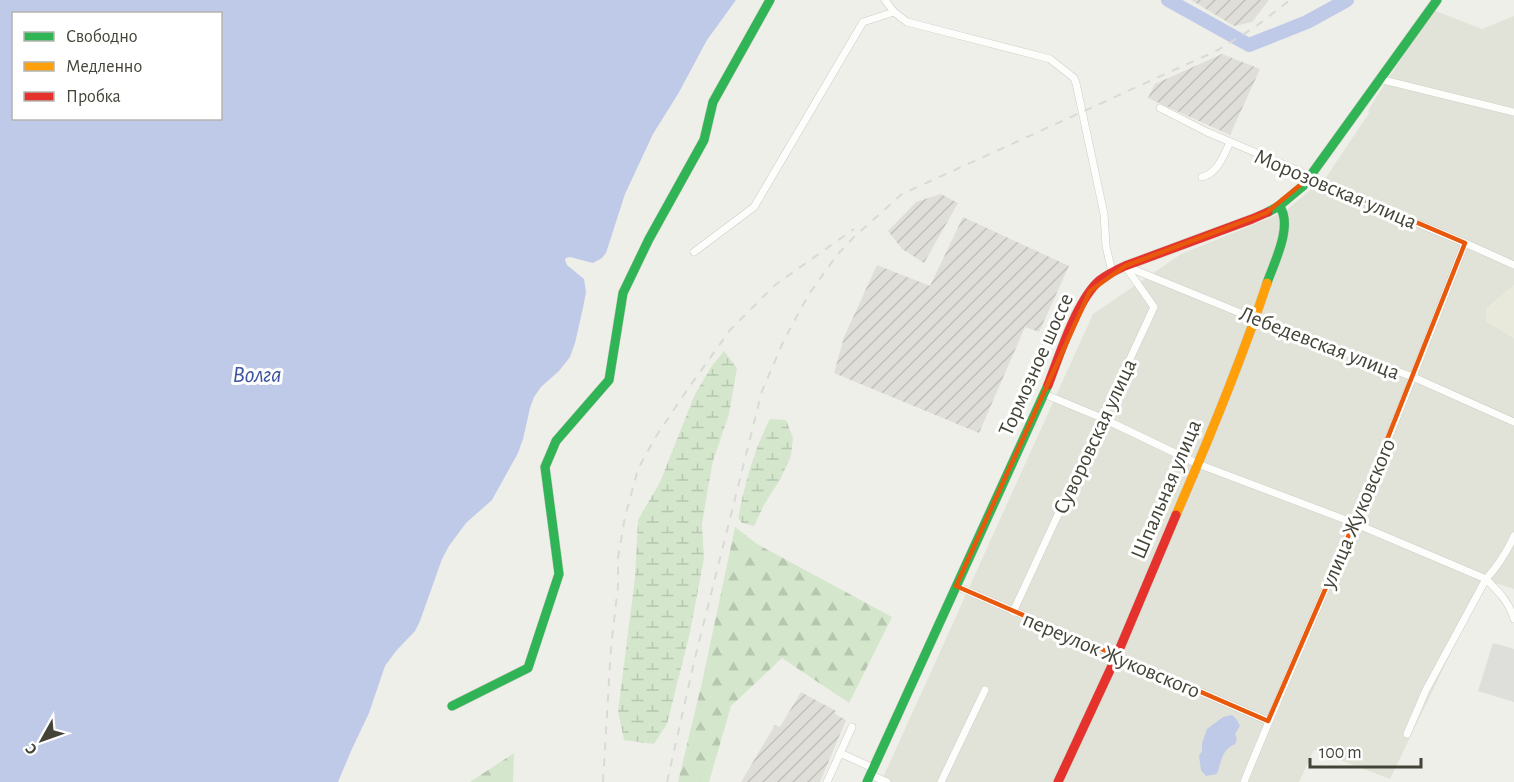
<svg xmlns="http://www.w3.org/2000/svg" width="1514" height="782" viewBox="0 0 1514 782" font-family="'Alegreya Sans',sans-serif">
  <defs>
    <pattern id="industrial-furrows" width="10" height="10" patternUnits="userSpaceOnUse" patternTransform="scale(1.5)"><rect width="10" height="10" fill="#dfded8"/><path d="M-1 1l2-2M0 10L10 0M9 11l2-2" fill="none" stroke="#c1c0ba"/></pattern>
    <pattern id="forest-firs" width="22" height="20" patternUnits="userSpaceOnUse" patternTransform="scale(1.5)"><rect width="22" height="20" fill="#d4e7cc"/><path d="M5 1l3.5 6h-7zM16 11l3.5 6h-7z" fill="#b7c7b0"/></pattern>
    <pattern id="wetland-marsh" width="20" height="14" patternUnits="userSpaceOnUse" patternTransform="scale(1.5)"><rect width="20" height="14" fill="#d4e7cc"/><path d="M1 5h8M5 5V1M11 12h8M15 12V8" fill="none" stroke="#b7c7b0"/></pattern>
  </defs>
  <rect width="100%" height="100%" fill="#efefe9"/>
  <path fill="#e2e3d8" d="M1433,10L1482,29L1514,16V285L1486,309V321L1514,338V589L1486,580L1390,779L1314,750L1299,782H881L1093,314L1181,254L1284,212L1327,176L1369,113L1368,110Z"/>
  <g fill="url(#industrial-furrows)">
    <path d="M1191,0H1269L1252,22L1234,26Z"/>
    <path d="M1222,54L1260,69L1230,135L1148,98L1155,84Z"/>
    <path d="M941,194L958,203L924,263L902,249L888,231L916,202Z"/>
    <path d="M963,217L1069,266L1039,332L1025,327L979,433L834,373L844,337L877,265L930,286Z"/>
    <path d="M801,692L836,711L835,714L846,720L820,782H741L775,725L780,727Z"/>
  </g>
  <path fill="#e8e9da" d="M1514,285V337L1486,322V310Z"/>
  <g fill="url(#forest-firs)">
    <path d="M735,527L757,544L892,617L849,703L782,658L731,706L709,782H678L703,678Z"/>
    <path d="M514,753L513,782H470Z"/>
  </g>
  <g fill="url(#wetland-marsh)">
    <path d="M724,351L737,368L729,414L713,461L708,488L702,524L704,558L690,632L667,724L654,744L624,740L618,711L635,578L638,520L660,482L695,394L711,367Z"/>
    <path d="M770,419L786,420L793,438L791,456L780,480L765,503L754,526L742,523L738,518C745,484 754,449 770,419Z"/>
  </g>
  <path fill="#dededa" d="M1493,643L1514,649V702L1478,691Z"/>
  <g fill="#bfcae8" fill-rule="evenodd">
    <path d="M0,0H736L707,40L678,94L653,134L625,194L606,253L602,258L593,263L570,257L566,258L565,260L567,265L584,279L586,292L583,308L575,343L570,357L559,371L541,387L534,397L530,408L523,439L518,453L492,500L466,523L449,546L442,559L420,621L415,631L396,651L385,666L369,713L351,751L338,782H0ZM14,14H220V118H14Z"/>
    <path d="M1232,715L1237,720L1240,726L1235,734L1237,739L1235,744C1221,751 1222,760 1217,774L1206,776L1201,770L1199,756L1202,751V743L1207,729L1223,717Z"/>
  </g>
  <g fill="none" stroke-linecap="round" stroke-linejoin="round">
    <path stroke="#bfcae8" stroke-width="14" d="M1168,0L1249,45L1307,22L1347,0"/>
    <defs>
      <g id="street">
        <path d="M885,0L894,12L907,22L1050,59L1074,78L1076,83L1104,214L1106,246L1112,272"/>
        <path d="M1379,79L1514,112"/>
        <path d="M1160,108L1207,132L1299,171L1318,182L1465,243L1514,265"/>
        <path d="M1202,177C1217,174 1224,155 1230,142"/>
        <path d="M694,252L754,207L863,22L894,12"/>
        <path d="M1125,266L1255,319L1413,377L1514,422"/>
        <path d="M1044,394L1102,418L1198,464L1354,523L1486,579C1499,592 1509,602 1514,619"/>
        <path d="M956,586L1268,721"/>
        <path d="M1013,612L1154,307L1125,266"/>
        <path d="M1407,734L1426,690L1486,579C1498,566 1507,552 1514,536"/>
        <path d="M840,753L873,768"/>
        <path d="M871,775L887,782"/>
        <path d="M827,782L852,727"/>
        <path d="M941,782L985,690"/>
        <path d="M1244,782C1279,695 1318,609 1354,522C1393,430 1429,336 1465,243"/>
      </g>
      <g id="fast">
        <path d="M1268,212L1279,206L1303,186L1437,0"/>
        <path d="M1267,283C1274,263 1294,224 1279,206"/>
        <path d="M452,706L528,668L559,574L545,467L556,441L609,380L623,293L649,239L704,140L713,102L770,0"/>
        <path d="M867,782L1048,385"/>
      </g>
      <path id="slow" d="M1176,515C1209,439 1241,362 1267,283"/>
      <g id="jam">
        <path d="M1048,385C1059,357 1077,299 1100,280C1108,274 1116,270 1125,266L1252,219L1268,212"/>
        <path d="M1058,782L1117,655L1176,515"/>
      </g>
    </defs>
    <use href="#street" stroke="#cdcdc7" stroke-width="8"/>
    <use href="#fast" stroke="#cdcdc2" stroke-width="10"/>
    <use href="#slow" stroke="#cdcdc2" stroke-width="10"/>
    <use href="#jam" stroke="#cdcdc2" stroke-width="10"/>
    <use href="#street" stroke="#fdfdfc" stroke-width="7"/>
    <use href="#fast" stroke="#30b455" stroke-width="9"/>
    <use href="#slow" stroke="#ff9f0a" stroke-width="9"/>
    <use href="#jam" stroke="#e5322d" stroke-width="9"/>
    <g stroke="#d9d9d8" stroke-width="2" stroke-dasharray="8 8" stroke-linecap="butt">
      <path d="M603,782L611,647L618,586V558L625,517L638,469L655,438L685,393L730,330L775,285L854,229"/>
      <path d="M667,782L695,658L762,391L784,340L809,294L837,255L854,237L902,194L1218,50L1255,27L1290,0"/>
    </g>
  </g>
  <path fill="none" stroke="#e8590c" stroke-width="4.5" stroke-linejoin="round" d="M1310,177L1465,243L1354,523L1268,721L956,586L1090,291L1125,266L1266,213Z"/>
  <g text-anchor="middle" stroke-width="6" stroke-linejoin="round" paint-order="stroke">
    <g font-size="22" fill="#444337" stroke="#fff">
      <text transform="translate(1336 188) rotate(23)" y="8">Морозовская улица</text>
      <text transform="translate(1320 342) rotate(21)" y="8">Лебедевская улица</text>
      <text transform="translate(1035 364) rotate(-66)" y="8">Тормозное шоссе</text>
      <text transform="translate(1094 436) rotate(-65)" y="8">Суворовская улица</text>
      <text transform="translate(1165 489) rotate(-67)" y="8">Шпальная улица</text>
      <text transform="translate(1357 513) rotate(-67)" y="8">улица Жуковского</text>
      <text transform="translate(1112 654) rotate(23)" y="8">переулок Жуковского</text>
    </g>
    <g font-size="24" font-style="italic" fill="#3d55a2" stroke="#fff">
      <text x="257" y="382">Волга</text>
    </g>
  </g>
  <rect x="12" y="12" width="210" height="108" fill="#ffffff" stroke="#b4b4af" stroke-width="1.5"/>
  <rect x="24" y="32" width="30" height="9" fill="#30b455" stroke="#b4b4af" stroke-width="1.5"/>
  <text x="66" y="42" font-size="18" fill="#444337">Свободно</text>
  <rect x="24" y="62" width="30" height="9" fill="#ff9f0a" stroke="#b4b4af" stroke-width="1.5"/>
  <text x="66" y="72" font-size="18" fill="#444337">Медленно</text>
  <rect x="24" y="92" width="30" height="9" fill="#e5322d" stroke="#b4b4af" stroke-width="1.5"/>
  <text x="66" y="102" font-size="18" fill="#444337">Пробка</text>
  <g transform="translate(42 740) rotate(230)" stroke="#ffffff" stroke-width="4.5" paint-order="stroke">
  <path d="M0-4.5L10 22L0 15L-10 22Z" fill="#444337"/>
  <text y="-9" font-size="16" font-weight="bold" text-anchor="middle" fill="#444337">С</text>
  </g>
  <path d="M1310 758v9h111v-9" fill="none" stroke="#444337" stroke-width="3"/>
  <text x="1319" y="758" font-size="18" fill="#444337" stroke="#ffffff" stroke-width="4.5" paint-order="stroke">100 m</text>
</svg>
